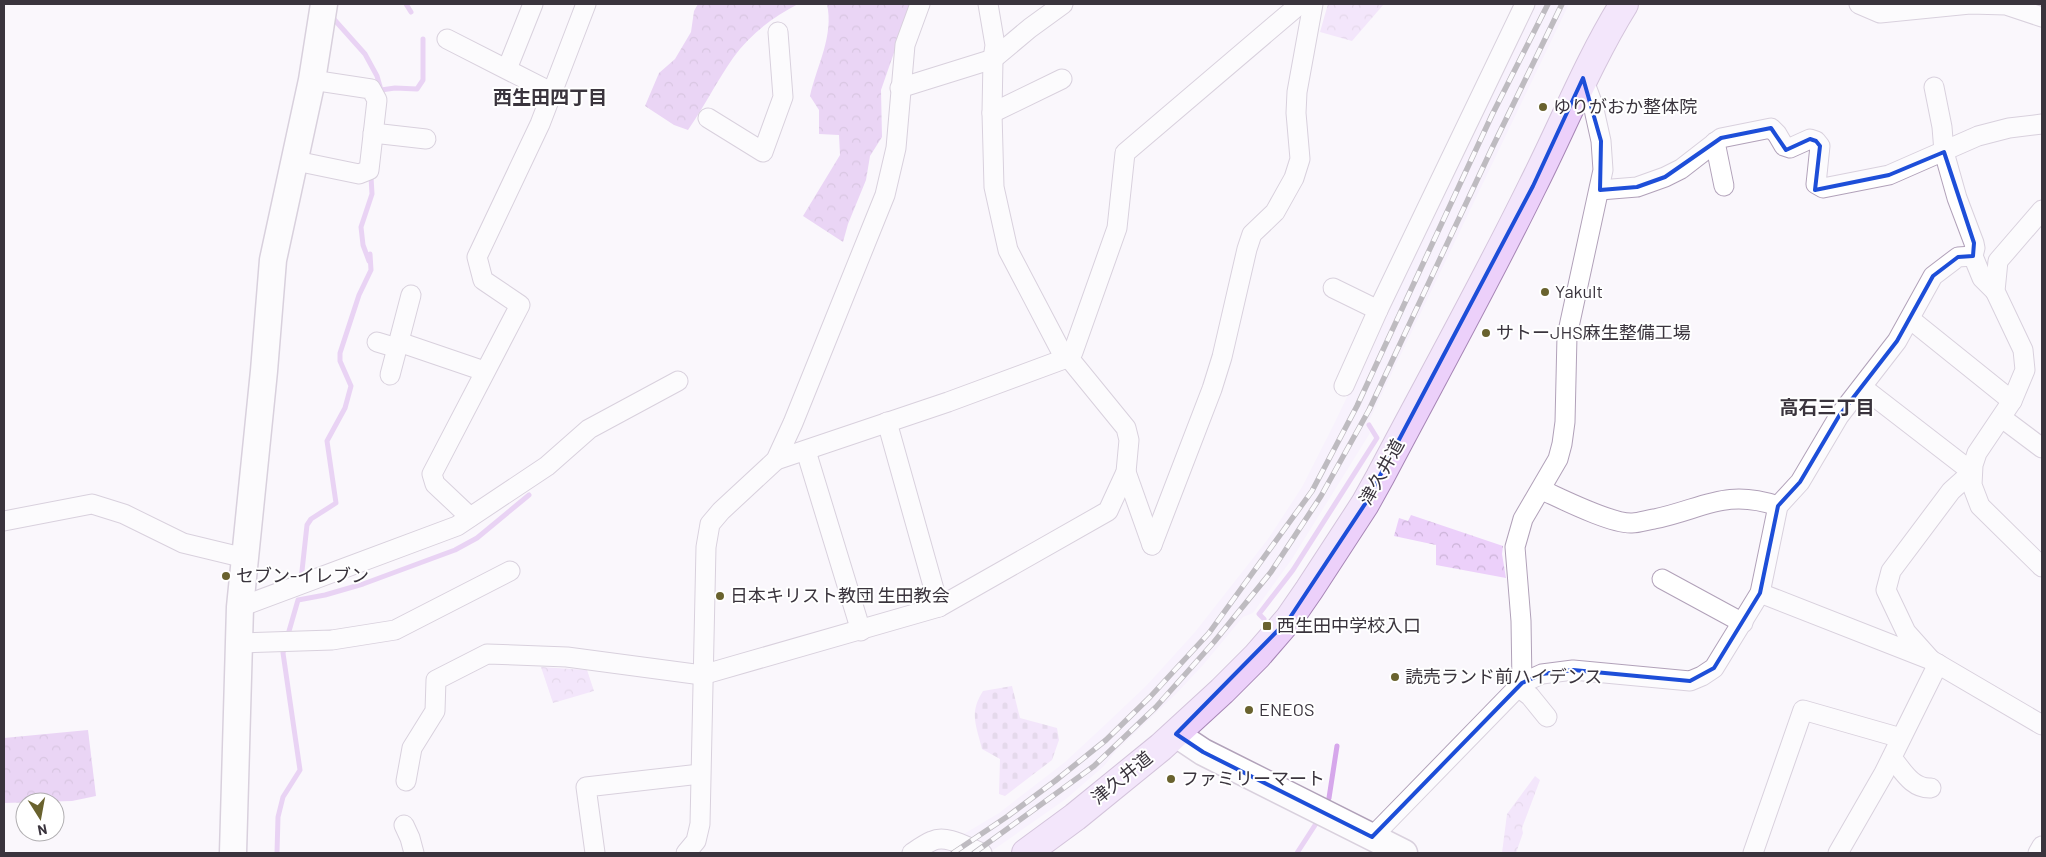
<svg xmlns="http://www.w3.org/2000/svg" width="2046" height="857" viewBox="0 0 2046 857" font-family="Barlow,'Noto Sans JP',sans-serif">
  <defs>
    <pattern id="forest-crowns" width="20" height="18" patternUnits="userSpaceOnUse" patternTransform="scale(1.25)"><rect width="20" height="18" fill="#d8aaee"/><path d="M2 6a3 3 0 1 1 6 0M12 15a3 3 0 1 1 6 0" fill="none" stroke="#b08bc2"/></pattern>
    <pattern id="cemetery-stones" width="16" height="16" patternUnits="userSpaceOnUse" patternTransform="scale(1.25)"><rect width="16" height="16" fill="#ecd0fa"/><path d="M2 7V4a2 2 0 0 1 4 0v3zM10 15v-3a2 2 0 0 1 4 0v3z" fill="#cbb3d7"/></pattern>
    <pattern id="park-crowns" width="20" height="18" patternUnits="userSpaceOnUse" patternTransform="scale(1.25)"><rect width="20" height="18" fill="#ecd0fa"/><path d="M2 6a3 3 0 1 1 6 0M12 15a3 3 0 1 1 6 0" fill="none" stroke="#cbb3d7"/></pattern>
  </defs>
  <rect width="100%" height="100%" fill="#faf7fc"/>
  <path fill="#f7ebfe" d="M1536,4H1569L1367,425L1370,433L1292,559L1253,613L1243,617L1203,665L1176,694L1116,751L1104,766L1066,799L989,853H932L999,813L1065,762L1108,722L1147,685L1195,632L1268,539L1302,487L1333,426Z"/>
  <g fill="url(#forest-crowns)">
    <path d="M698,4H798C773,17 750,34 733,58C717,81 704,107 688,130L674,125L645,106L659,73L675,59L691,32L694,11Z"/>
    <path d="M825,4H911L881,90L882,137L870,156L866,180L848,224L843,242L803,216L840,155L839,135L819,134V110L810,96C817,65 834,36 827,4Z"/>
    <path d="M88,730L96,796L72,801L4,803V738Z"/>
  </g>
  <path fill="url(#cemetery-stones)" d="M1012,686L1020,718L1057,728L1059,740L1052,760L1005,796L999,794L1000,759L982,749C976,725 969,713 983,691Z"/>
  <g fill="url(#park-crowns)">
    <path d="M1328,4H1384L1352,41L1320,32Z"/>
    <path d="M1411,515L1503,546L1502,554L1506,578L1436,565V545L1394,536L1399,518L1408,521Z"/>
    <path d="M541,667L587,670L594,691L553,703Z"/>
    <path d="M1535,776L1540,780L1522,828L1523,833L1516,853H1502L1507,814Z"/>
  </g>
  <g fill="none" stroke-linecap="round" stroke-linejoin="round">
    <g stroke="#d6a7eb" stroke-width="5">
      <path d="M406,4L411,12"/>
      <path d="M332,17L365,54L377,76L381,90L395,88L417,89L423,80V39"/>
      <path d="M369,261L363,245L361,227L372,194L371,177"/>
      <path d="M301,580L307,525L311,519L336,503L327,441L345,408L351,386L340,361V353L359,295L371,270L370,254"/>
      <path d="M1264,619L1259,614L1293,570L1377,438L1369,425"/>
      <path d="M287,638L298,600L325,595L363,584L455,550L477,538L529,495"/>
      <path d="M1326,804L1329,798L1337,746"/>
      <path d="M277,853L278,817L283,797L300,770L283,653L285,646"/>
      <path d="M1297,853L1319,819"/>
    </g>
    <defs>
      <g id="street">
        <path d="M1859,4L1880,13L1970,4L2006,5L2042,17"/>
        <path d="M447,39L553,93"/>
        <path d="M507,69L533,4"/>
        <path d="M1934,87L1942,127L1944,152L1957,198L1974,243L1975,248L1973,256L1982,278L1995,291"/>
        <path d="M900,88L993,59L1030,28L1063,4"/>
        <path d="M992,113L1062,79"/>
        <path d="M708,118L763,152L783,97L778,32"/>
        <path d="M373,133L426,139"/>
        <path d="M1715,142L1724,186"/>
        <path d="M296,161L359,174L369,170L377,100L371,89L312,80"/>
        <path d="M1600,190L1637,187L1665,177L1681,169L1721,138L1771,128L1777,134L1784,146L1790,148L1810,139L1816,141L1820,146L1816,184L1823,188L1889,175L1978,136L2009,128L2042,124"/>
        <path d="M2042,210L1998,261L1995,291L2023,350L2025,370L2012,401L1977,453L1973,465L1972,485L1980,506L2042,567"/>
        <path d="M1333,288L1378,310"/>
        <path d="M1910,319L2012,401"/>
        <path d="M377,342L397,348"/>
        <path d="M399,342L484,371"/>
        <path d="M390,375L411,295"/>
        <path d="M1344,386L1378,310L1525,4"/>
        <path d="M1862,387L1972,472L1951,491L1891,571L1886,590L1906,632L1931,660"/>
        <path d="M2002,418L2042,448"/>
        <path d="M887,422L939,607"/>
        <path d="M806,451L861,631"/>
        <path d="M776,460L948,402L1067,358L1073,352L1117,228L1125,153L1300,4"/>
        <path d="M1126,472L1152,545"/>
        <path d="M1542,490C1562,499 1611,524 1632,523C1639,523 1647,520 1654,519C1703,509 1725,488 1778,506"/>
        <path d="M470,517L435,484L432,474L520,305L483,280L477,257L540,124L586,4"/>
        <path d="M4,521L92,504L124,514L183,543L245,558"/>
        <path d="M1152,545L1212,389L1222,357L1247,249L1252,234L1275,212L1294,178L1300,159L1296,113L1297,92L1313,4"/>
        <path d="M1662,579L1743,623"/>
        <path d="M1760,593L1931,660L2042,725"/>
        <path d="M240,607L457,526L547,466L589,429L678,381"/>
        <path d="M238,643L332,640L395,630L510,571"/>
        <path d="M1522,683L1521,621L1515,547L1523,519L1558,459L1562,444L1565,422L1567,336L1603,170L1601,141L1593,105L1583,78"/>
        <path d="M1518,687L1530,696L1547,717"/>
        <path d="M1892,758C1903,771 1912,789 1931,788"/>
        <path d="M406,781L412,748L435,711L436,680L487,654L567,657L702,675L939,607L1108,511L1126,472L1129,440L1126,428L1073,363L1062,353L1008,250L994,187L992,113L993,59L995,45L988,4"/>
        <path d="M404,825L410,838L414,853"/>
        <path d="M1372,837L1522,683L1542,674L1573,670L1690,681L1702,676L1714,668L1760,593L1778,506L1800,482L1839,416L1897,341L1933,276L1958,257L1973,256"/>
        <path d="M595,853L586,787L700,774"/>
        <path d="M686,853L696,841L700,824L706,547L710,524L721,511L776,460L793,423L885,195L896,148L905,45L920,4"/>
        <path d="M912,853C918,849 925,844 932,841C947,834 968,848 982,853"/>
        <path d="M1753,853L1803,710L1901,738"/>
        <path d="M1838,853L1884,773L1938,664"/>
        <path d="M2038,853L2042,846"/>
      </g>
      <g id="secondary">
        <path d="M1176,734L1203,752L1404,853"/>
        <path d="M233,853L240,607L264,371L273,260L312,80L324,4"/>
      </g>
      <path id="primary" d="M1026,853L1075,817L1161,747L1222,691L1257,656L1289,619L1309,590L1365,504L1380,477C1431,380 1484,285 1532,187C1563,126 1588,62 1624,4"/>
    </defs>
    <use href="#street" stroke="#b1a1b9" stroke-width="21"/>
    <use href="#secondary" stroke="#b1a1b9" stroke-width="29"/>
    <use href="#primary" stroke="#a685b5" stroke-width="30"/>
    <use href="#street" stroke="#fff" stroke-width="19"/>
    <use href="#secondary" stroke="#fff" stroke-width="26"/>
    <use href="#primary" stroke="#ecd0fa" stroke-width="28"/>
    <defs>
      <g id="rail">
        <path d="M953,853L1008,816L1055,781L1106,740L1150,697L1209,633L1312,491L1357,406L1492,115L1548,4"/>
        <path d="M974,853L1094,766L1156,707L1214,642L1271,572L1321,496L1369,410L1493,146L1562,4"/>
      </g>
    </defs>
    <use href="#rail" stroke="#767179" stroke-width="5.5"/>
    <use href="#rail" stroke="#fff" stroke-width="4" stroke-dasharray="11" stroke-linecap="butt"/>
  </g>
  <path d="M0 0H2046V857H0ZM1583,78L1601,141L1600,190L1637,187L1665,177L1721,138L1771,128L1786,150L1810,139L1816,141L1820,146L1815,190L1889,175L1944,152L1974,243L1973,256L1958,257L1933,276L1897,341L1839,416L1800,482L1778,506L1760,593L1714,668L1690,681L1573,670L1542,674L1522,683L1372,837L1203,752L1176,734L1289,619L1365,504L1533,186Z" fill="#faf7fc" fill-opacity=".55" fill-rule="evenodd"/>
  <path fill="none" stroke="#1d4ed8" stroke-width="4" stroke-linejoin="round" d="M1583,78L1601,141L1600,190L1637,187L1665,177L1721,138L1771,128L1786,150L1810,139L1816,141L1820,146L1815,190L1889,175L1944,152L1974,243L1973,256L1958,257L1933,276L1897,341L1839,416L1800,482L1778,506L1760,593L1714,668L1690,681L1573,670L1542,674L1522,683L1372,837L1203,752L1176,734L1289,619L1365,504L1533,186Z"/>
  <g fill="#69622e" stroke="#fff" stroke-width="2">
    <circle cx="1543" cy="107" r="5"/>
    <circle cx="1545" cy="292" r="5"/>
    <circle cx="1486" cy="333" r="5"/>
    <circle cx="226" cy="576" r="5"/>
    <circle cx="720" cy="596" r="5"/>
    <rect x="1262" y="621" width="10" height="10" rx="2.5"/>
    <circle cx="1395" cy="677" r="5"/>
    <circle cx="1249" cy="710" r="5"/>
    <circle cx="1171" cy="779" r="5"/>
  </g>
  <g text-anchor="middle" stroke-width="4" stroke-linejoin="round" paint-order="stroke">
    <g font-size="18" fill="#3a343d" stroke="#fff" text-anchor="start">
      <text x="1553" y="113">ゆりがおか整体院</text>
      <text x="1555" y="298">Yakult</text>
      <text x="1496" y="339">サトーJHS麻生整備工場</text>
      <text x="236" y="582">セブン-イレブン</text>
      <text x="730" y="602">日本キリスト教団 生田教会</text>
      <text x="1277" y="632">西生田中学校入口</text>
      <text x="1405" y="683">読売ランド前ハイデンス</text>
      <text x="1259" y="716">ENEOS</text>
      <text x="1181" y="785">ファミリーマート</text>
    </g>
    <g font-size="18" fill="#3a343d" stroke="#fff">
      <text transform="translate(1382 472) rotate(-61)" y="6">津久井道</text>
      <text transform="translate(1122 778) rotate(-39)" y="6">津久井道</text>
    </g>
    <g font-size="19" font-weight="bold" fill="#3a343d" stroke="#fff">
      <text x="550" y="104">西生田四丁目</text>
      <text x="1827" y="414">高石三丁目</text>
    </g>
  </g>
  <rect width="2046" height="857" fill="none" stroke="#3a343d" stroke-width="10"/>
  <g transform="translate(40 817) rotate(169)"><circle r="24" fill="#ffffff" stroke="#b0aeb1"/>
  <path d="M0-4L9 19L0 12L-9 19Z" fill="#69622e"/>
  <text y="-8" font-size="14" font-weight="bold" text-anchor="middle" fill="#3a343d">N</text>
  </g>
</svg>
